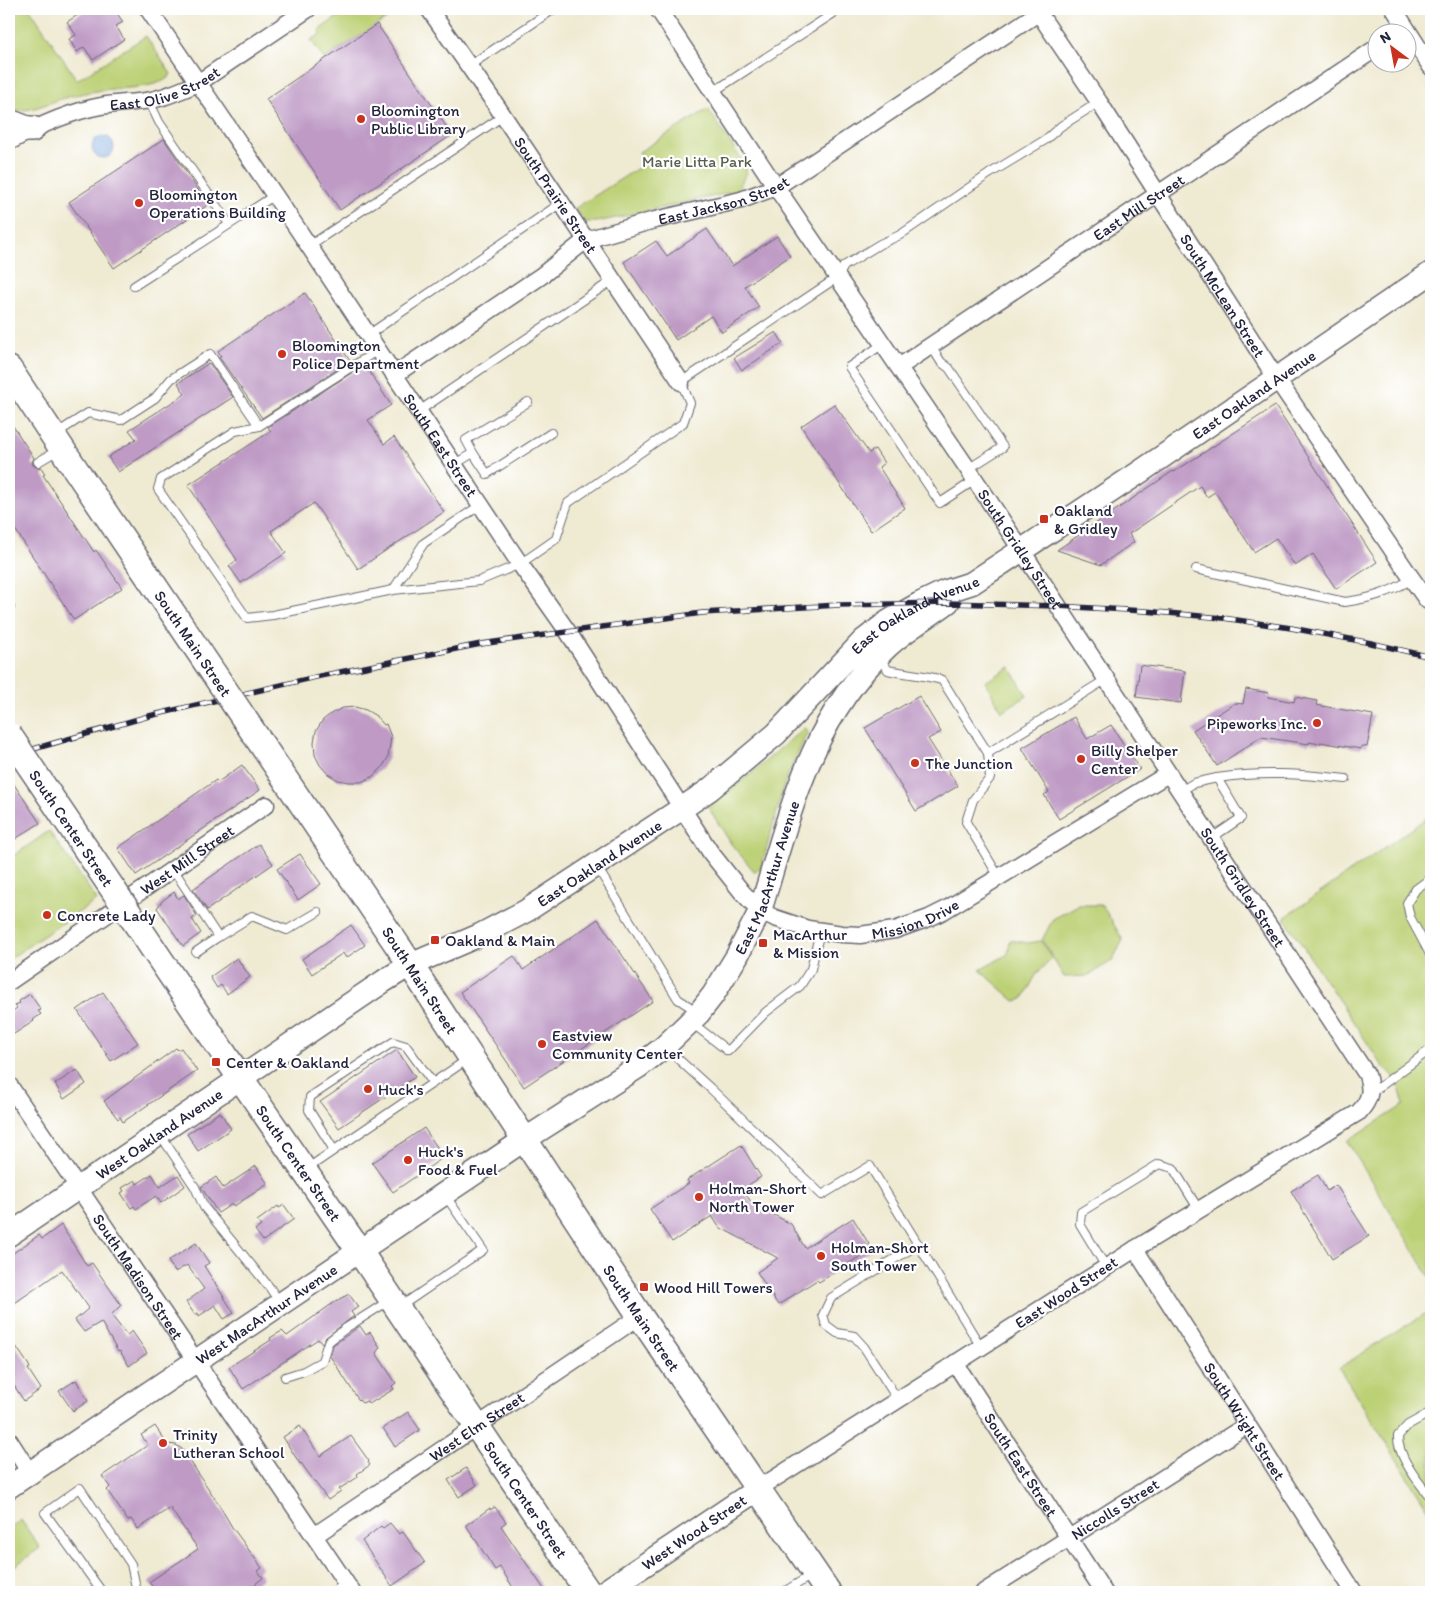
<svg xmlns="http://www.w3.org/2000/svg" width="1440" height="1601" viewBox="0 0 1440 1601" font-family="Itim,sans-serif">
  <rect width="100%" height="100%" fill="#fff"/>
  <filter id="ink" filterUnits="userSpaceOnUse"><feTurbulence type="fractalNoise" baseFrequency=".02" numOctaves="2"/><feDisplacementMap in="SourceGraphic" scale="10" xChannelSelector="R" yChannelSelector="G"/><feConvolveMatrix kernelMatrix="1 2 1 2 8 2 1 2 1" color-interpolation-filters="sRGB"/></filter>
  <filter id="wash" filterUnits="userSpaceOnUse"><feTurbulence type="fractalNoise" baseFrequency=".0096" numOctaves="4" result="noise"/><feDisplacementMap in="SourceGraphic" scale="20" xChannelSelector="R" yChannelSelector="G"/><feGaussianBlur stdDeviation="1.12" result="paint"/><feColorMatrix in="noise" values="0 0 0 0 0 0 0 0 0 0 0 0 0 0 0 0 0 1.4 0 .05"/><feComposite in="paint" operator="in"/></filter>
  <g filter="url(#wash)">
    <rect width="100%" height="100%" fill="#efead2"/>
    <g fill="#bcd074" stroke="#6f7958">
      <path d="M9,9H30L77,80L146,36L171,74C163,89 118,88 102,90C91,92 79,94 68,97C48,102 30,114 9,109Z"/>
      <path d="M349,9H384L389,17L324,59L311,40L321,34L319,30Z"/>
      <path d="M708,109L743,162L747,172L739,187L733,192L597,222H586L574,209L646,163L639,152Z"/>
      <path d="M1010,667L1027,696L1002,711L985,682Z"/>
      <path d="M804,728L808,731L785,782L762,865L760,870L754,871L732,845L708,807L753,772Z"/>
      <path d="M1431,815V1279L1347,1141L1404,1105C1400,1092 1398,1075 1384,1068L1284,918Z"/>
      <path d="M49,831L97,900L9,959V859Z"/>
      <path d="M1078,905H1102L1123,940L1112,961L1087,976L1064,977L1042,940L1053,919Z"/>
      <path d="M1010,940L1028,943L1041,941L1052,959L1037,973L1023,999L1015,1001L980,970L1008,954Z"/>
      <path d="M1431,1310V1514L1339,1368Z"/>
      <path d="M21,1520L40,1548L9,1570V1528Z"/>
    </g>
    <circle fill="#72a1db" stroke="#4a628b" cx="103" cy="147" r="11"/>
    <g id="blocks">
      <g fill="#be9ac5">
        <path d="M87,9H114L123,22L116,26L124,39L93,60L84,47L77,52L69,39L76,35L67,22Z"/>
        <path d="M377,24L452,135L340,210L266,99Z"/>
        <path d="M164,139L208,205L114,268L69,202Z"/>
        <path d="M707,229L732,266L777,236L790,256L745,286L759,307L722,332L711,316L676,340L624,262L656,241L667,256Z"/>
        <path d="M305,293L350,361L262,418L219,357L221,356L218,351Z"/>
        <path d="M776,332L783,343L742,370L734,358Z"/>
        <path d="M209,363L233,397L118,472L108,457L136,439L129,430L185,394L178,383Z"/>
        <path d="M367,368L391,405L368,420L384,444L394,437L444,512L358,569L314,503L271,531L286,553L241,583L229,566L237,560L188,485L271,431L268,427L356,370L358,373Z"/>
        <path d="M834,404L869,453L875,449L884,463L879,467L905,508L871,531L801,426Z"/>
        <path d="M1275,406L1377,562L1336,589L1313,554L1295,566L1276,538L1254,552L1215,492L1207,497L1200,486L1129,534L1134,542L1101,565L1057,550L1173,471L1174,472Z"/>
        <path d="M9,420L34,458L32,462L33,465L38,468L41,467L45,474L43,475L94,552L96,550L122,588L74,620L9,520Z"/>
        <path d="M1140,665L1185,671L1181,703L1136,697Z"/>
        <path d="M1246,689L1269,693L1268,697L1294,702L1295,697L1317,701L1316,705L1373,715L1367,747L1361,746V749L1320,742V744L1309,742V744L1261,737L1217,766L1193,730L1235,703L1243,704Z"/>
        <path d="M919,696L941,732L928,739L958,786L916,811L865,728Z"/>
        <path d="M355,707L366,710L376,716L384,725L386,724L391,737L388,758L381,769L372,777L361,782H349L338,780L328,774L320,765L315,755L314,742L316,731L323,720L332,713L343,708Z"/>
        <path d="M1074,717L1087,739L1111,725L1140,769L1059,819L1044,795L1049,792L1022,748Z"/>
        <path d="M242,765L260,790L136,875L118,848L216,780L218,782Z"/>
        <path d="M9,777L40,823L9,843Z"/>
        <path d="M259,844L273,864L207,910L193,889Z"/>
        <path d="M300,854L321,884L298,900L277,869Z"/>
        <path d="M174,892L178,899L184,895L197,916L192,919L201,933L183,946L157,908L162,901Z"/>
        <path d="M598,919L653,1001L524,1087L460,992L514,956L523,970Z"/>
        <path d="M351,925L365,945L346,958L343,953L312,974L302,959Z"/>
        <path d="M237,958L250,977L227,994L221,985L217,988L210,977Z"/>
        <path d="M103,992L138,1043L111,1061L77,1010Z"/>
        <path d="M30,994L41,1010L38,1011L41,1014L33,1020L34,1021L14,1034L9,1026V1014L17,1008L15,1005L20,1003L19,1001Z"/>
        <path d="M176,1048L178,1050L181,1048L197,1071L123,1122L120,1117L118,1119L104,1101Z"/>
        <path d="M397,1050L415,1077L339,1128L320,1102Z"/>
        <path d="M77,1070L86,1084L64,1099L55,1084Z"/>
        <path d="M220,1112L231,1129L198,1151L187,1134Z"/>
        <path d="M424,1128L444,1157L393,1192L372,1163Z"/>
        <path d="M741,1145L761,1177L742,1189L752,1203L791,1224L805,1248L853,1218L872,1249L819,1282L817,1280L778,1305L757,1272L778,1258L719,1227L712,1216L672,1242L650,1209L689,1183L687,1180Z"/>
        <path d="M256,1166L268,1184L234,1206L232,1204L218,1213L201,1187L216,1177L223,1188Z"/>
        <path d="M152,1174L160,1187L178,1175L185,1186L161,1203L156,1196L136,1209L134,1206L131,1208L121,1193L124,1191L122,1188L135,1180L137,1184Z"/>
        <path d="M1318,1175L1327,1191L1336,1185L1369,1236L1332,1259L1291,1191Z"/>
        <path d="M284,1205L294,1219L263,1241L255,1230L261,1226L257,1221L278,1206L279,1208Z"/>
        <path d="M61,1225L87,1266L92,1263L121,1305L111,1315L127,1335L132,1331L147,1353L129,1366L120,1351L118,1352L101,1322L84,1332L75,1320L89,1308L62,1270L9,1307V1256L39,1235L42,1239Z"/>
        <path d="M196,1243L209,1263L204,1266L234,1313L224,1319L215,1305L199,1316L198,1313L195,1315L186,1302L204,1289L187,1265L175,1272L168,1261Z"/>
        <path d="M349,1294L358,1307L351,1312L354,1316L325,1338L322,1344L318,1339L243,1389L229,1367L271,1340L270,1338L282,1331L287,1336L336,1301Z"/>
        <path d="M360,1326L366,1335L370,1332L380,1347L376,1353L396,1383L392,1386L394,1389L369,1404L367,1401L362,1403L358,1399L330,1356L333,1345Z"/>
        <path d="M9,1336L28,1364L30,1368L28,1369L41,1389L24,1401L9,1378Z"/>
        <path d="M76,1380L88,1401L73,1411L59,1391Z"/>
        <path d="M408,1412L420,1430L395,1447L383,1428Z"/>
        <path d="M155,1426L167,1444L176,1445L182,1449L218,1503L232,1527L262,1568L258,1571L263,1578L255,1584L260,1592H156L149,1582L198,1549L170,1508L138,1529L131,1519L128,1521L107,1490L110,1487L102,1476L148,1445L141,1435Z"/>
        <path d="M300,1426L320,1456L351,1436L369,1461L368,1462L370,1465L357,1474L358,1477L339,1489L341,1491L328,1500L301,1463L300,1464L283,1437Z"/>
        <path d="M466,1468L477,1485L459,1497L448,1480Z"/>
        <path d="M495,1507L506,1522L501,1526L546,1592H516L500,1567L495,1570L466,1525L490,1508V1510Z"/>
        <path d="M390,1523L399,1534L403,1532L425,1563L392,1586L362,1541L381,1526L383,1528Z"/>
      </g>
    </g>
  </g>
  <g filter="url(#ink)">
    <use href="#blocks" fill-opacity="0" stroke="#6a6870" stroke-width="1"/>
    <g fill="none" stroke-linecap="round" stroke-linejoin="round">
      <defs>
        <g id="lane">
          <path d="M469,66L554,9"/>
          <path d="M713,92L840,9"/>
          <path d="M149,101L159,122L229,224"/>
          <path d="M309,246L503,116"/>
          <path d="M134,286L275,195"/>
          <path d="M368,335L561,203"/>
          <path d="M883,344L849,367L940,503L975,480"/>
          <path d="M931,346L941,362L949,368L1003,447L968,469"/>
          <path d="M378,350L259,426L235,431L161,479L158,489L247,618L273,615L393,590L479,581L520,564L556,539L568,503L683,423L690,403L681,382L838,277L844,266L880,244L900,235L989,174L1045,140L1061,126L1099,102"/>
          <path d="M419,411L613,280"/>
          <path d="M57,433L88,413L121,420L155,398L171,379L210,354L259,426"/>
          <path d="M473,453L487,474L551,433"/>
          <path d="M38,462L58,450"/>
          <path d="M455,464L473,453L466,440L528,402"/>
          <path d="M1196,569L1345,602C1372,598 1389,593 1412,579"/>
          <path d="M393,590L424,543L482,504"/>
          <path d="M9,608L10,607"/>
          <path d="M880,658L888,670C906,674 924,675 942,680L988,753"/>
          <path d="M1217,778C1263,771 1301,774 1346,779"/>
          <path d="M1179,792L1194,783L1217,778L1241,818L1210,839"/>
          <path d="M597,867L678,999L698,1012"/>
          <path d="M173,869L218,937L252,916L287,930L318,912"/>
          <path d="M999,877L966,822L973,800L990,778L988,753L1105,680"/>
          <path d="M1431,878L1416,889L1407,903L1410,917L1431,956"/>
          <path d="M196,952L218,937"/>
          <path d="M692,1023L728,1051L766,1012L800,986L811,969L820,931"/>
          <path d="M666,1048L710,1088L822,1195L870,1166L981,1347"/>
          <path d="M1370,1094L1431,1049"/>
          <path d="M161,1136L195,1187L204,1207L270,1288L280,1303"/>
          <path d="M334,1150L309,1110L310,1097L393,1042L406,1046L433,1083"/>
          <path d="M308,1168L468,1059"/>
          <path d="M1106,1267L1080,1224L1081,1212L1159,1164L1173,1168L1199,1210"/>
          <path d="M401,1306L483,1250L445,1195"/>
          <path d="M285,1377L304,1371L322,1361L328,1342L346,1328L390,1300"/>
          <path d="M898,1400L864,1347L854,1336L837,1333L826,1325L823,1315L831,1298L919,1244"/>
          <path d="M1431,1412L1408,1425L1398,1436C1397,1456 1419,1483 1431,1498"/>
          <path d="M102,1592L45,1513L80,1488L131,1564L137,1592"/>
          <path d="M333,1592L346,1584"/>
          <path d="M784,1592L813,1574"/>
        </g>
        <g id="street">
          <path id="s1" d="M148,9L297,228L520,564L568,632L711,853L742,892L760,911L775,918L808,929L842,934L860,935L895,930L929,918L945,910L1168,774"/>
          <path id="s2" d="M429,9L496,105L681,382"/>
          <path id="s3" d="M658,9L776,187L968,469L1367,1075C1372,1091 1370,1100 1359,1112L1135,1249L758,1489"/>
          <path id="s4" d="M1036,9L1099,102L1276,378L1412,579L1427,600L1431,603"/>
          <path d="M1394,9L1431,67"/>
          <path id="s5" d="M9,142C38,126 68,112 101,106C117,103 135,103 151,100C167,97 182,90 198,83L308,9"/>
          <path id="s6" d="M899,367L1378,47"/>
          <path id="s7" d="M394,375L541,276L586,240L651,221L741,200L776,187L1044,9"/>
          <path id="s8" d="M9,982L266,805"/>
          <path id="s9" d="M9,1085L352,1592"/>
          <path id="s10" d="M1135,1249L1354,1592"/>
          <path id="s11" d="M955,1363L1104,1592"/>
          <path d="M9,1440L30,1473"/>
          <path id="s12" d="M314,1536L640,1316"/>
          <path id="s13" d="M984,1592L1247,1425"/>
        </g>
        <g id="secondary">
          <path id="s14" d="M9,1235L384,981L410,965L480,935L526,911L681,809L709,790L776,734L863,641L889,621L919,604L944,592L972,583L1137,474L1431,273"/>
          <path id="s15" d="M9,1487L524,1140L638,1067L664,1047L699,1013L713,995L737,956L760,911C790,814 810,719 887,647C905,630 928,617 948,602"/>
          <path id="s16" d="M604,1592L758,1489"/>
        </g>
        <g id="primary">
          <path d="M9,122L27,129H32"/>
          <path d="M9,369L70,461"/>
          <path id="s17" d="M400,949L640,1316L828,1592"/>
          <path id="s18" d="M224,1054L360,1252L588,1592"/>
        </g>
      </defs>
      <use href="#lane" stroke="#6a6870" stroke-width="10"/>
      <use href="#street" stroke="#6a6870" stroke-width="19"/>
      <use href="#secondary" stroke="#6a6870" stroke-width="25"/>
      <use href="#primary" stroke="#6a6870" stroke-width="28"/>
      <use href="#lane" stroke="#fff" stroke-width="8"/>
      <use href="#street" stroke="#fff" stroke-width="16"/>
      <use href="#secondary" stroke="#fff" stroke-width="22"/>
      <use href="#primary" stroke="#fff" stroke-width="25"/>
      <defs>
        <path id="rail" d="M9,756L149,716L320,676L481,644L702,613L839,605L947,603L1057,606L1145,611L1223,618L1291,628L1371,643L1431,657"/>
      </defs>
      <use href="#rail" stroke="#22223b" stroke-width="5.5"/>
      <use href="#rail" stroke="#fff" stroke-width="4" stroke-dasharray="11" stroke-linecap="butt"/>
      <defs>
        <g id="primary-bridge">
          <path id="s19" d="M70,461L400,949"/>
          <path id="s20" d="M9,735L224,1054"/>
        </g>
      </defs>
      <use href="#primary-bridge" stroke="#6a6870" stroke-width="28" stroke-linecap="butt"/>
      <use href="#primary-bridge" stroke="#fff" stroke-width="25"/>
    </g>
  </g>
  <g fill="#c8321e" stroke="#fff" stroke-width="2">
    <circle cx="361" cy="119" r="5"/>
    <circle cx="139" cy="203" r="5"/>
    <circle cx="282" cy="354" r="5"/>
    <rect x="1039" y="514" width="10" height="10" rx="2.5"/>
    <circle cx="1317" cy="723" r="5"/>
    <circle cx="1081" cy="759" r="5"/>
    <circle cx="915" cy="763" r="5"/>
    <circle cx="47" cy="915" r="5"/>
    <rect x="430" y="935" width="10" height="10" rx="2.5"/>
    <rect x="758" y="938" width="10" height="10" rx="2.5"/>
    <circle cx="542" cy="1044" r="5"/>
    <rect x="211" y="1057" width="10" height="10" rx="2.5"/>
    <circle cx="368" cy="1089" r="5"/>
    <circle cx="408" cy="1160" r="5"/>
    <circle cx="699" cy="1197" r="5"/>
    <circle cx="821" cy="1256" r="5"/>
    <rect x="639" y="1282" width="10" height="10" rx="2.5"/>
    <circle cx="163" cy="1443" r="5"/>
  </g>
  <g text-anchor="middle" stroke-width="4.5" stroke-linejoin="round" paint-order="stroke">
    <g font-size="16" fill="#22223b" stroke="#fff">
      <text dy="6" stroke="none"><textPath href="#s5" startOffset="166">East Olive Street</textPath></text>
      <text dy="6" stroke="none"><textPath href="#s2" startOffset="225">South Prairie Street</textPath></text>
      <text dy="6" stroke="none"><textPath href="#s7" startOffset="378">East Jackson Street</textPath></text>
      <text dy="6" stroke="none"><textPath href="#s6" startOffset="288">East Mill Street</textPath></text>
      <text dy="6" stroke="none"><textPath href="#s4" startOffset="342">South McLean Street</textPath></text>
      <text dy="6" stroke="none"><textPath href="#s14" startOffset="1509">East Oakland Avenue</textPath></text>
      <text dy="6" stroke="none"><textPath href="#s1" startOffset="525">South East Street</textPath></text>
      <text dy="6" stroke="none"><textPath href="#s3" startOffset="650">South Gridley Street</textPath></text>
      <text dy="6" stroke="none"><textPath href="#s14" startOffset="1104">East Oakland Avenue</textPath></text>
      <text dy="6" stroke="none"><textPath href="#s19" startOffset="220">South Main Street</textPath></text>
      <text dy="6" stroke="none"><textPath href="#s20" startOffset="112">South Center Street</textPath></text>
      <text dy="6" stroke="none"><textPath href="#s8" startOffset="216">West Mill Street</textPath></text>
      <text dy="6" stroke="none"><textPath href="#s14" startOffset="699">East Oakland Avenue</textPath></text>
      <text dy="6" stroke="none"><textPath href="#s15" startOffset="991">East MacArthur Avenue</textPath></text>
      <text dy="6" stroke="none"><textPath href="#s3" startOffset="1055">South Gridley Street</textPath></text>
      <text dy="6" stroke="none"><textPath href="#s1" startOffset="1252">Mission Drive</textPath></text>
      <text transform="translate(420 980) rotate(57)" y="6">South Main Street</text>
      <text dy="6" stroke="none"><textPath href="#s14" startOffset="181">West Oakland Avenue</textPath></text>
      <text dy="6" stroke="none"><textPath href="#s18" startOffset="132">South Center Street</textPath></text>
      <text dy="6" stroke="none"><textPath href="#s9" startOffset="231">South Madison Street</textPath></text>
      <text transform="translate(1066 1292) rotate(-33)" y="6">East Wood Street</text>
      <text dy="6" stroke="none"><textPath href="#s15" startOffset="310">West MacArthur Avenue</textPath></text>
      <text dy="6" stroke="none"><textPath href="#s17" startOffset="441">South Main Street</textPath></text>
      <text dy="6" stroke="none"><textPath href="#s10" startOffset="204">South Wright Street</textPath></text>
      <text dy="6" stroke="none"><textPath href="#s12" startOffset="196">West Elm Street</textPath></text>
      <text dy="6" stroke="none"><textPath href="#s11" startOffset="121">South East Street</textPath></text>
      <text dy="6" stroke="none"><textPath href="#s18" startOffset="538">South Center Street</textPath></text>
      <text dy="6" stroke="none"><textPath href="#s13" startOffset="155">Niccolls Street</textPath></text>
      <text dy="6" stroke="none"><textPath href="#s16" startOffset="108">West Wood Street</textPath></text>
    </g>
    <g font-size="16" fill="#22223b" stroke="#fff" text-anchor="start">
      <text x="371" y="116">Bloomington<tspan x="371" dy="18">Public Library</tspan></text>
      <text x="149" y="200">Bloomington<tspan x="149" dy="18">Operations Building</tspan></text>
      <text x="292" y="351">Bloomington<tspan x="292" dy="18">Police Department</tspan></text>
      <text x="1054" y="516">Oakland<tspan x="1054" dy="18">&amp; Gridley</tspan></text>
      <text x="1307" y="729" text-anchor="end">Pipeworks Inc.</text>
      <text x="1091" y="756">Billy Shelper<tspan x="1091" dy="18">Center</tspan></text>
      <text x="925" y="769">The Junction</text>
      <text x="57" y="921">Concrete Lady</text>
      <text x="773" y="940">MacArthur<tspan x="773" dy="18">&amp; Mission</tspan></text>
      <text x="445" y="946">Oakland &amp; Main</text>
      <text x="552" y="1041">Eastview<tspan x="552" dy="18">Community Center</tspan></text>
      <text x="226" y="1068">Center &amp; Oakland</text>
      <text x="378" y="1095">Huck's</text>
      <text x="418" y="1157">Huck's<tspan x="418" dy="18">Food &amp; Fuel</tspan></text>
      <text x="709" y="1194">Holman-Short<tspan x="709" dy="18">North Tower</tspan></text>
      <text x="831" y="1253">Holman-Short<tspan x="831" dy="18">South Tower</tspan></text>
      <text x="654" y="1293">Wood Hill Towers</text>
      <text x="173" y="1440">Trinity<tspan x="173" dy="18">Lutheran School</tspan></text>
    </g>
    <g font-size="16" fill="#585f4f" stroke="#fff">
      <text x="697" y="167">Marie Litta Park</text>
    </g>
  </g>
  <rect width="1440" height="1601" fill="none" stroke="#fff" stroke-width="30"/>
  <g transform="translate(1392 48) rotate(328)"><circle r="24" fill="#ffffff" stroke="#a7a7b1"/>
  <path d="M0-4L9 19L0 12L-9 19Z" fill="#c8321e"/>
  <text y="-8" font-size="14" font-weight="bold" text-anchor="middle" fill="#22223b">N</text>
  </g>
</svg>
